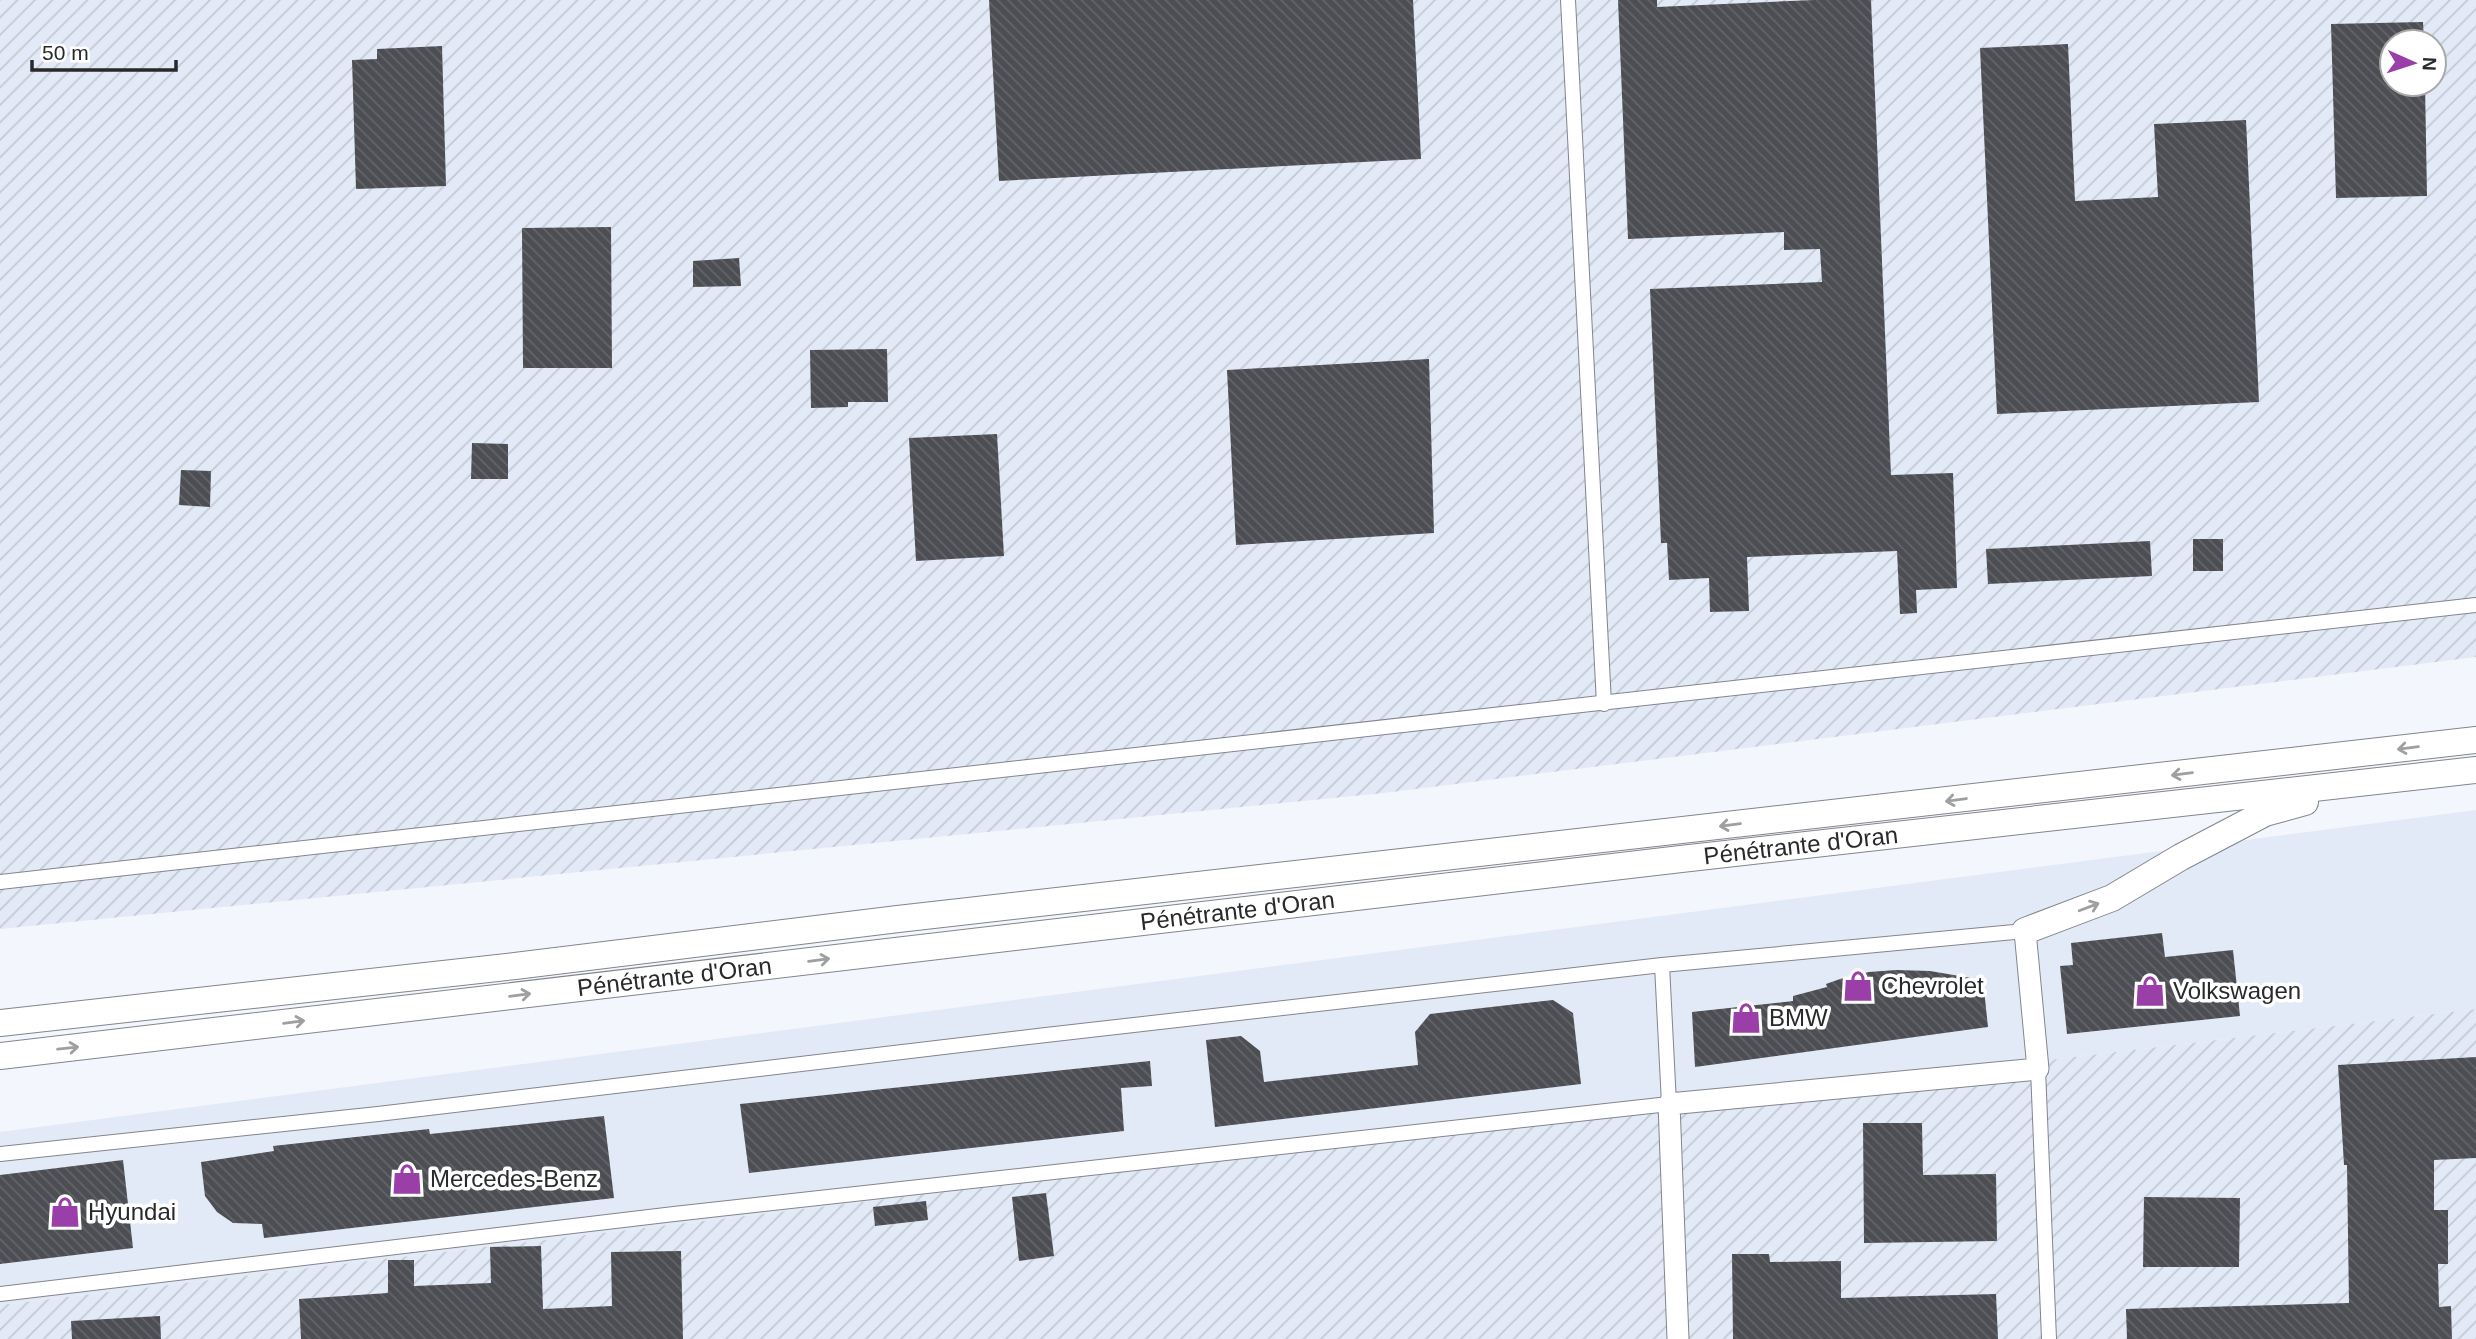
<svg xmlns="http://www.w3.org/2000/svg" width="2476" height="1339" viewBox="0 0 2476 1339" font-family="Helvetica,sans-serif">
  <defs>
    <pattern id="industrial-furrows" width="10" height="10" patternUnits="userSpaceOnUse" patternTransform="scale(1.75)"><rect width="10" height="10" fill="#e3eaf7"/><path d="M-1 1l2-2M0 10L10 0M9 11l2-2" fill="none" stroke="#c3c9d4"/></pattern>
    <pattern id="building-back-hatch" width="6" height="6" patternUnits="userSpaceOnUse" patternTransform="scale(1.75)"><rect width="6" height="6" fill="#4c4e53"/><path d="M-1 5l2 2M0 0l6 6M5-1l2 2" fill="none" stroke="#636569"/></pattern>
  </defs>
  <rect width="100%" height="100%" fill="#f3f6fc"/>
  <path fill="#e3eaf7" d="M2476,810V1009L0,1305V1132Z"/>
  <g fill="url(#industrial-furrows)" fill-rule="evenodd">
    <path d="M0,0H2476V657L1384,793L0,929ZM2392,42H2434V84H2392Z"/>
    <path d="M2476,1009V1339H0V1305Z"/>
  </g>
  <g fill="url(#building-back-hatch)">
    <path d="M989,0H1413L1421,159L999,181Z"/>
    <path d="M1618,0H1657V7L1814,0H1871L1891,475L1953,473L1957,588L1916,590L1917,613L1900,614L1897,551L1747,557L1749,611L1710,612L1709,578L1669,580L1667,543H1661L1650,289L1822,282L1820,249L1784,250V232L1628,239Z"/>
    <path d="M2423,22L2424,42H2392V84H2425L2427,196L2336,198L2331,24Z"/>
    <path d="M2068,44L2075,201L2158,197L2154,124L2246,120L2259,402L1997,414L1980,48Z"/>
    <path d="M442,46L446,186L356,189L352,60L377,59V49Z"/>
    <path d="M611,227L612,368H523L522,228Z"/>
    <path d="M739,258L741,286L693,287V261Z"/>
    <path d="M887,349L888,402H848V407L811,408L810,350Z"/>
    <path d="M1429,359L1434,533L1236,545L1227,370Z"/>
    <path d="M997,434L1004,556L916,561L909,438Z"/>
    <path d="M472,443L508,444V479H471Z"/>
    <path d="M181,470L211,471L210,507L179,505Z"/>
    <rect x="2193" y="539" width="30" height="32"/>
    <path d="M2150,541L2152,576L1988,584L1986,549Z"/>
    <path d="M2162,933L2165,957L2233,950L2240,1016L2067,1034L2060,966L2073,965L2071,943Z"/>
    <path d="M1896,970L1930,971L1983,980L1988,1027L1695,1067L1692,1012L1793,1001V996L1827,987L1826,984L1840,979L1869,972Z"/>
    <path d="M1553,1000L1573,1013L1581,1084L1215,1127L1206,1040L1241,1036L1260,1051L1264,1082L1418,1065L1415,1032L1430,1014Z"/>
    <path d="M2476,1057V1158L2434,1160V1210H2448V1264H2438L2439,1307L2451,1306L2452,1339H2127L2126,1309L2349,1303L2347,1165H2344L2338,1065Z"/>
    <path d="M1150,1061L1152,1086L1121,1088L1124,1131L749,1173L740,1104Z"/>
    <path d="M604,1116L614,1198L264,1238L262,1224L233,1223L217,1212L205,1196L201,1162L274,1151L273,1146L429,1129L430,1134Z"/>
    <path d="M1863,1123H1922L1923,1175L1996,1174L1997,1241L1864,1243Z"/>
    <path d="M123,1160L133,1248L0,1264V1175Z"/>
    <path d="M1046,1193L1054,1256L1019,1261L1012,1197Z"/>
    <path d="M2144,1197L2240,1198L2239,1267H2143Z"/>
    <path d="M926,1201L928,1220L875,1226L873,1207Z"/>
    <path d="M541,1246L543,1309L612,1306L611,1252L681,1251L683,1339H301L299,1299L388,1293V1260H414V1286L491,1283L490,1247Z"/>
    <path d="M1732,1254H1769L1770,1262L1841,1261V1298L1996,1294L1998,1339H1733Z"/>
    <path d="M160,1316L161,1339H72L71,1321Z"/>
  </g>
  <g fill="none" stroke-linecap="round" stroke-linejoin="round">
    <defs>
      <g id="street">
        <path d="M1568,0L1604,704"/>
        <path d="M0,882L2476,605"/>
        <path d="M2038,1069L2049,1339"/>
        <path d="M0,1154L378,1114L1046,1035L1662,965L2025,931"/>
        <path d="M0,1294L674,1214L1669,1104L1662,965"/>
      </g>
      <path id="secondary" d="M1678,1339L1669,1104L2038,1069L2025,931"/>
      <g id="highway">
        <path d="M2025,931L2112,898L2181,857L2265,813L2305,802"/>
        <path d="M0,1023L515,966L898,919L2476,740"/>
        <path id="s1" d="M0,1056L1681,859L2476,770"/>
      </g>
    </defs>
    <use href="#street" stroke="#82858b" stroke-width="16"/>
    <use href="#secondary" stroke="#82858b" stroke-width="23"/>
    <use href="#highway" stroke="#82858b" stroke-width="28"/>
    <use href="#street" stroke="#fff" stroke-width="14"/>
    <use href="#secondary" stroke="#fff" stroke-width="21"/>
    <use href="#highway" stroke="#fff" stroke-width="26"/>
  </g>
  <defs><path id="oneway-shaft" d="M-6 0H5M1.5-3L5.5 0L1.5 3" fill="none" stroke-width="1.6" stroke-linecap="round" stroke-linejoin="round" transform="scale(1.75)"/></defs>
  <g stroke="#9e9fa0">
    <use href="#oneway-shaft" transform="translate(2408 748) rotate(173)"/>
    <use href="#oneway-shaft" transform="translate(2182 774) rotate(173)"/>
    <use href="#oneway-shaft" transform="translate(1956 800) rotate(173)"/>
    <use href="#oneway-shaft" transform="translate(1730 825) rotate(173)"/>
    <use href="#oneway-shaft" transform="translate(2089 907) rotate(-21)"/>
    <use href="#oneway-shaft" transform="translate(819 960) rotate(-7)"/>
    <use href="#oneway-shaft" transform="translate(520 995) rotate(-7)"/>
    <use href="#oneway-shaft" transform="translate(294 1022) rotate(-7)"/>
    <use href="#oneway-shaft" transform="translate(68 1048) rotate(-6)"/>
  </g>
  <defs>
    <symbol id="shop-bare" viewBox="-9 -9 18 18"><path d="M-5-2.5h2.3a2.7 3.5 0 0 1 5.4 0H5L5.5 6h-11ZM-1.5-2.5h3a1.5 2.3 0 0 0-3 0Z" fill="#9a3ea8" stroke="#fff" stroke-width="2.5" paint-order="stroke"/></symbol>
  </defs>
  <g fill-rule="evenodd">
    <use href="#shop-bare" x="1836" y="964" width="44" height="44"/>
    <use href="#shop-bare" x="2128" y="969" width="44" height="44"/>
    <use href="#shop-bare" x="1724" y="996" width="44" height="44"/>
    <use href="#shop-bare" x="385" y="1157" width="44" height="44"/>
    <use href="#shop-bare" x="43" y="1190" width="44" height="44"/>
  </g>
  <g text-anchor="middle" stroke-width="7" stroke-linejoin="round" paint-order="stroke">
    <g font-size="24" fill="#27292b" stroke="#fff">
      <text dy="8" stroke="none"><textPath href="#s1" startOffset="1813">Pénétrante d'Oran</textPath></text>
      <text dy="8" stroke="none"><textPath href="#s1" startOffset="1246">Pénétrante d'Oran</textPath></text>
      <text dy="8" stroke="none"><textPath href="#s1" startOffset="679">Pénétrante d'Oran</textPath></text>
    </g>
    <g font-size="24" fill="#27292b" stroke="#fff" text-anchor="start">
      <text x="1881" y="994">Chevrolet</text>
      <text x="2173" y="999">Volkswagen</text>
      <text x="1769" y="1026">BMW</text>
      <text x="430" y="1187">Mercedes-Benz</text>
      <text x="88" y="1220">Hyundai</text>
    </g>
  </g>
  <g transform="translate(2413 63) rotate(93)"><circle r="33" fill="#ffffff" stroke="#a9a9aa" stroke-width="2"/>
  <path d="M0-5L12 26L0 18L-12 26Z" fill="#9a3ea8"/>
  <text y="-10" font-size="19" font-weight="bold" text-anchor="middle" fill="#27292b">N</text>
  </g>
  <path d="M32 60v10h144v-10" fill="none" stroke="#27292b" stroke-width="3.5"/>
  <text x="42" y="60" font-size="21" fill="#27292b" stroke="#ffffff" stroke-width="5" paint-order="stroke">50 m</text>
</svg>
